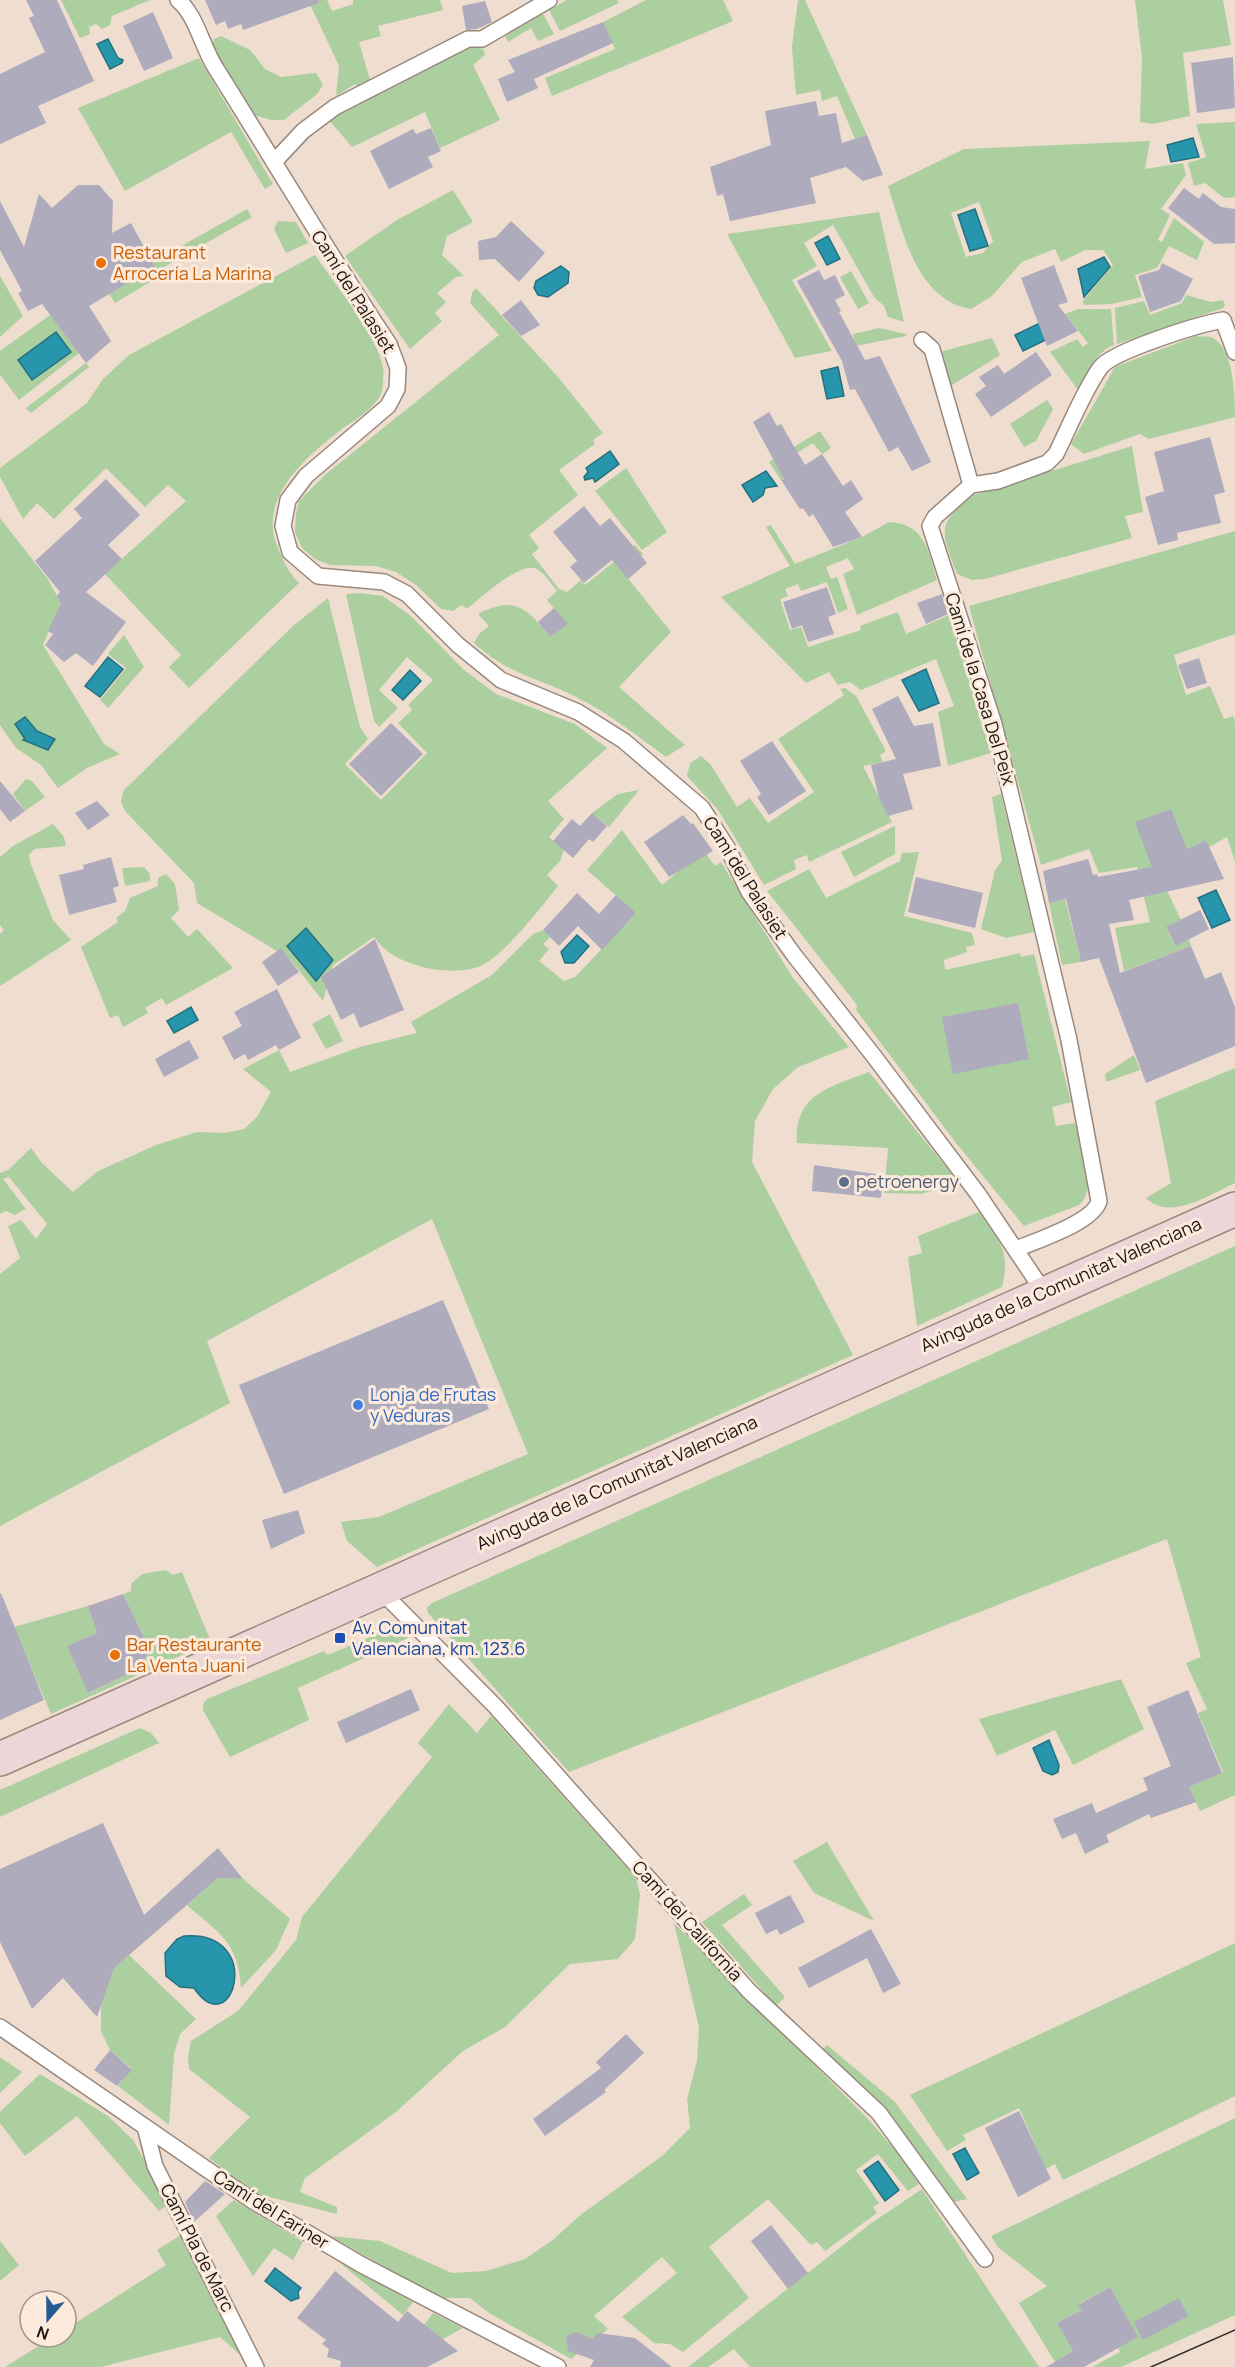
<svg xmlns="http://www.w3.org/2000/svg" width="1235" height="2367" viewBox="0 0 1235 2367" font-family="Manrope,sans-serif">
  <rect width="100%" height="100%" fill="#efddd0"/>
  <g fill="#accf9f" fill-rule="evenodd">
    <path d="M61,0H150L112,16L110,25L102,29L96,24L89,27L90,34L80,38Z"/>
    <path d="M308,0H327L332,11L353,4V0H440L443,10L378,26L381,36L359,42L370,80L357,86L355,84L336,96L339,66Z"/>
    <path d="M567,0H617L619,3L560,31L549,10Z"/>
    <path d="M646,0H723L733,21L552,96L545,78L615,49L603,22Z"/>
    <path d="M798,0H805L867,135L855,139L837,96L822,101L820,90L796,95L792,47Z"/>
    <path d="M1135,0H1223L1231,45L1183,53L1190,116L1153,124L1140,122L1142,57Z"/>
    <path d="M543,14L554,34L538,41L531,28L508,42L505,36Z"/>
    <path d="M221,36L250,50L265,69L281,77L316,73L323,85L317,94L284,120H271L251,114L229,81L227,69L215,55L212,45L214,39Z"/>
    <path d="M470,45L483,49L485,55L473,65L500,120L440,148L425,112L352,147L329,120Z"/>
    <path d="M199,58L273,184L265,189L231,132L125,191L78,108Z"/>
    <path d="M1235,122V197L1224,198L1205,183L1194,186L1188,163L1206,157L1196,124Z"/>
    <path d="M1150,141L1145,169L1183,163L1186,175L1161,209L1170,215L1158,240L1162,242L1174,218L1204,242L1197,260L1169,246L1157,268L1135,275L1142,297L1112,304L1083,305V301L1113,265L1103,250H1085L1061,262L1055,249L1022,262L992,296L971,309C916,300 903,232 888,186L964,149ZM979,202L993,241L983,253L966,257L951,213Z"/>
    <path d="M453,190L473,222L447,236L442,255L464,276L456,277L437,293L446,302L435,313L442,321L410,349L345,256L397,220Z"/>
    <path d="M247,209L252,217L157,271L160,276L115,303L109,294L155,267L153,262Z"/>
    <path d="M879,212L904,322L888,317L884,306L874,297L833,225L804,243L817,266L792,280L832,351L795,358L727,234Z"/>
    <path d="M278,221L296,222L308,243L286,253L274,229Z"/>
    <path d="M315,255C332,280 381,341 383,368C384,374 383,385 382,391C377,407 355,420 342,429C307,456 256,498 278,548C284,562 288,572 299,583L189,688L169,667L181,655L105,574L186,501L168,485L145,507L106,468L54,519L37,503L23,519L0,477V468L87,403L103,379L129,355Z"/>
    <path d="M851,271L869,303L858,309L840,277Z"/>
    <path d="M0,276L23,316L0,337Z"/>
    <path d="M476,288L558,377L603,433L593,440L595,444L559,470L578,495L529,535L539,548L532,554L559,589L567,592L581,580L585,585L635,545L643,554L622,571L671,632L619,687L685,745L666,757C637,736 610,714 578,698C537,677 510,676 474,643L479,634L489,626L478,614C515,595 527,608 550,637L567,624L547,600L557,591C551,584 543,570 534,568C517,564 479,599 467,609L462,605L453,611L441,609L416,585L396,572L376,566L330,565L315,559L302,548L295,532L296,513L299,501L326,474L499,335L470,303L472,293Z"/>
    <path d="M1186,295L1211,302L1223,300L1225,305L1223,308L1117,344L1115,308L1144,301L1150,315L1182,303Z"/>
    <path d="M67,303L58,325L79,353L19,400L0,375V351Z"/>
    <path d="M1078,309H1111L1114,345C1096,351 1087,375 1078,390L1050,352L1077,339L1083,347L1088,343L1065,314Z"/>
    <path d="M879,328L906,334V336L856,346L853,334Z"/>
    <path d="M1196,336C1200,337 1207,336 1211,337C1234,346 1235,396 1235,417L1149,439L1140,434L1084,454L1071,444L1115,367Z"/>
    <path d="M992,338L1000,355L949,387L942,362L943,351Z"/>
    <path d="M86,363L89,367L31,413L26,408Z"/>
    <path d="M1047,400L1053,409L1036,441L1024,447L1010,424Z"/>
    <path d="M820,431L831,448L822,454L813,443L779,464L787,477L781,480L769,462Z"/>
    <path d="M1132,446L1143,512L1125,516L1132,538L985,579L972,580L957,574C941,531 935,525 974,495Z"/>
    <path d="M626,468L667,532L642,550L595,491Z"/>
    <path d="M0,518L47,578L61,603L43,645L104,744L120,754L87,768L58,788L41,765L16,748L0,725Z"/>
    <path d="M889,522C925,524 928,550 937,580L857,615L843,574L854,569L848,558L826,567L831,579L837,577L848,609L838,613L827,582L801,591L798,584L785,589L788,596L780,599L790,630L801,627L808,647L861,630L860,626L898,612L906,634L949,615L991,753L948,766L938,712L954,706L936,659L861,690L850,682L838,685L829,672L806,683L721,597L790,566L766,527L771,525L795,564L862,537Z"/>
    <path d="M1235,531V634L1174,655L1186,695L1210,686L1224,719L1233,716L1235,721V862L1227,837L1209,847L1206,840L1155,865L1181,920L1166,928L1173,941L1187,934L1191,946L1124,971L1115,928L1150,922L1137,867L1099,873L1089,849L1041,865L969,606Z"/>
    <path d="M360,593L383,596L411,616L463,669L496,694L575,724L607,748L548,801L564,819L549,837L564,850L560,861L547,875L558,886C541,907 502,959 478,967C461,973 436,971 419,966C400,960 385,953 374,937L333,965L323,1001L290,959L197,903L194,883L125,811L121,801L124,790L293,626L328,598L360,727L368,739L345,764L381,800L427,753L398,723L412,710L408,705L433,680L407,657L379,690L398,708L379,727L374,721L346,594Z"/>
    <path d="M124,635L144,667L108,708L100,700L126,668L108,654Z"/>
    <path d="M845,688L856,696L886,751L880,755L883,762L863,766L892,822L809,862L807,855L794,860L796,869L764,885L718,810L687,776L690,763L701,756L711,765L737,807L750,798L768,823L814,792L778,739L844,695L840,689Z"/>
    <path d="M26,779L32,781L45,797L25,811L13,794Z"/>
    <path d="M639,790L609,827L592,813L618,794Z"/>
    <path d="M1001,794L1034,932L1006,938L981,929L995,870L1002,861L992,797Z"/>
    <path d="M53,824L64,837L66,846L35,849L29,854L30,862L53,920L71,940L0,986V934L4,930L0,925V857L13,846Z"/>
    <path d="M895,826V854L854,877L841,852Z"/>
    <path d="M622,830L662,885L686,865L706,854L715,866L721,862L793,978L849,1047L798,1067L773,1089L755,1121L752,1162L853,1355L377,1567L347,1541L341,1522L379,1517L528,1454L432,1219L207,1341L230,1403L0,1526V1274L20,1258L8,1226L21,1220L36,1239L47,1224L9,1177L3,1179L26,1209L15,1215L6,1211L0,1214V1173L8,1170L31,1148L42,1163L73,1192L98,1171L156,1145L197,1132L224,1133L244,1129L257,1117L271,1092L243,1069L279,1050L290,1072L360,1047L417,1033L411,1022L492,975L533,934L543,930L550,937L543,944L549,949L539,961L564,981L575,977L636,913L587,870Z"/>
    <path d="M919,852L904,916L972,933L975,945L966,947L967,952L944,960L945,970L1020,953L1021,957L1034,954L1071,1102L1052,1107L1056,1126L1075,1123C1080,1145 1099,1188 1079,1205L1024,1226L956,1143L856,1010L857,1005L767,891L809,869L826,898L900,861L902,853Z"/>
    <path d="M144,867L150,874V881L125,886L122,868Z"/>
    <path d="M166,874L175,884L179,910L171,918L188,937L197,929L233,968L166,1005L162,998L145,1008L148,1013L123,1027L118,1015L110,1018L81,947L118,922L116,918L125,911L130,898L158,886V878Z"/>
    <path d="M1065,899L1081,962L1062,965L1049,903Z"/>
    <path d="M330,1014L343,1041L326,1049L312,1024Z"/>
    <path d="M1134,1055L1140,1070L1106,1082L1105,1074Z"/>
    <path d="M1235,1068V1183C1211,1194 1170,1222 1146,1198L1171,1183L1155,1101Z"/>
    <path d="M869,1072L959,1183L921,1194L884,1193L888,1148L797,1143C794,1094 830,1087 869,1072Z"/>
    <path d="M979,1212C999,1240 1011,1251 1002,1287L917,1326L908,1257L922,1253L918,1236Z"/>
    <path d="M1235,1246V1795L1200,1811L1189,1787L1223,1772L1198,1713L1207,1709L1186,1663L1201,1657L1167,1539L569,1772L428,1613L427,1608L432,1603Z"/>
    <path d="M166,1570L173,1575L182,1572L211,1642L51,1714L14,1627L88,1606L97,1633L67,1646L89,1693L139,1669L150,1650L123,1594L131,1591V1584L142,1574Z"/>
    <path d="M396,1626L408,1638L298,1688L309,1720L230,1757L203,1710V1704L207,1699L324,1651L328,1655Z"/>
    <path d="M1121,1679L1144,1729L1073,1765L1055,1730L997,1756L979,1719Z"/>
    <path d="M449,1704L477,1733L491,1716L636,1878L640,1895L635,1939L618,1959L570,1964L505,2027L463,2051L396,2112L305,2178L300,2192L337,2207V2214L266,2196L261,2199L209,2158L250,2117L189,2069L188,2057L191,2041L238,2011L296,1940L302,1917L432,1757L418,1743Z"/>
    <path d="M140,1728L151,1733L159,1743L0,1817V1790Z"/>
    <path d="M827,1842L874,1921L814,1893L793,1861Z"/>
    <path d="M218,1878L243,1879L290,1919L276,1950L241,1988C238,1941 219,1934 187,1905Z"/>
    <path d="M744,1894L752,1905L722,1925L785,1997L776,2006L702,1922Z"/>
    <path d="M674,1923L867,2118L904,2160L919,2184L908,2191L878,2154L856,2170L879,2203L873,2207L877,2213L825,2251L817,2242L811,2245L768,2199L709,2247L749,2298L683,2352L670,2344L654,2343L622,2317L677,2273L662,2257L594,2316L608,2329L571,2359L489,2313L470,2298H440L330,2236L380,2241L452,2273L486,2271L525,2259L554,2239L579,2216L662,2156L690,2128L687,2099L697,2061L699,2027Z"/>
    <path d="M1235,1943V2096L1063,2180L1055,2164L1046,2169L1019,2108L963,2135L966,2140L947,2151L910,2095Z"/>
    <path d="M129,1955L196,2019L180,2034L174,2054L169,2125L118,2086L132,2069L110,2050L101,2031V2004L114,1968Z"/>
    <path d="M827,2045L895,2102L967,2199L954,2202L884,2107L822,2050Z"/>
    <path d="M0,2057L22,2072L0,2093Z"/>
    <path d="M40,2074L108,2116L133,2140L169,2204L159,2211L77,2116L25,2156L0,2123V2112Z"/>
    <path d="M1235,2118V2315L1121,2367H1092L1120,2352L1115,2340L1133,2329L1110,2287L1079,2304L1082,2310L1057,2323L1073,2351L1055,2362L1019,2303L1047,2286L998,2247L991,2236Z"/>
    <path d="M922,2189L1039,2367H750L734,2349L708,2367H688L870,2224Z"/>
    <path d="M234,2200L303,2242L293,2260L274,2248L253,2276L216,2216Z"/>
    <path d="M184,2233L245,2359L220,2337L101,2367H5L53,2337H66V2329L166,2265L157,2250Z"/>
    <path d="M0,2241L19,2265L0,2281Z"/>
    <path d="M339,2262L413,2302L403,2315Z"/>
    <path d="M433,2313L463,2328L441,2340L424,2325Z"/>
  </g>
  <g fill="#2796ac" stroke="#24707e" stroke-width="1.5">
    <path d="M108,39L118,58L123,60L122,63L110,69L97,44Z"/>
    <path d="M1193,138L1199,157L1171,162L1167,145Z"/>
    <path d="M975,209L988,246L970,251L958,215Z"/>
    <path d="M828,236L840,259L827,265L815,243Z"/>
    <path d="M1104,257L1110,267L1084,297L1078,269Z"/>
    <path d="M561,266L569,272L568,283L548,297L538,295L534,288L536,281Z"/>
    <path d="M1048,319L1056,335L1023,351L1015,335Z"/>
    <path d="M56,332L71,352L32,380L18,360Z"/>
    <path d="M838,367L844,396L827,399L821,371Z"/>
    <path d="M610,451L619,464L595,482L593,478L585,480L584,477L588,472L586,468Z"/>
    <path d="M766,471L777,486L765,488L763,495L753,502L742,485Z"/>
    <path d="M108,657L123,669L100,697L85,686Z"/>
    <path d="M926,669L939,703L919,711L902,680Z"/>
    <path d="M410,670L421,681L403,700L392,690Z"/>
    <path d="M25,717L37,731L55,739L48,750L23,740L25,739L15,724Z"/>
    <path d="M1216,890L1230,920L1212,928L1198,898Z"/>
    <path d="M306,928L333,960L316,981L287,946Z"/>
    <path d="M577,935L589,946L574,963H565L561,952Z"/>
    <path d="M191,1007L198,1020L174,1033L167,1021Z"/>
    <path d="M1049,1740L1059,1765L1058,1772L1052,1775L1043,1771L1033,1748Z"/>
    <path d="M184,1936C265,1929 234,2046 194,1988L180,1987L166,1976L165,1953L177,1939Z"/>
    <path d="M965,2148L979,2173L967,2180L953,2154Z"/>
    <path d="M878,2161L899,2190L885,2201L864,2171Z"/>
    <path d="M275,2268L301,2288L298,2292L299,2298L291,2301L265,2281Z"/>
  </g>
  <g fill="#aeabbd">
    <path d="M26,0H57L94,81L38,106L46,123L0,144V74L45,52L29,18L34,16Z"/>
    <path d="M205,0H319V3L243,30L241,24L228,29L225,21L216,25Z"/>
    <path d="M485,1L492,22L477,29L466,30L462,6Z"/>
    <path d="M153,12L173,58L144,71L123,26Z"/>
    <path d="M603,22L613,43L534,79L538,88L507,102L498,79L515,72L508,60Z"/>
    <path d="M1233,57L1235,108L1197,113L1191,63Z"/>
    <path d="M816,101L819,116L836,113L842,143L867,135L883,175L863,181L846,167L810,178L816,203L730,221L723,194L717,196L710,167L771,145L765,111Z"/>
    <path d="M431,128L441,151L428,157L433,167L389,189L370,151L413,129L416,134Z"/>
    <path d="M78,185H99L113,201L112,233L131,223L155,267L89,306L111,341L86,363L42,304L28,311L18,293L22,291L0,250V201L24,247L39,194L52,208Z"/>
    <path d="M1184,188L1199,199L1203,193L1221,207L1235,209V243L1214,244L1168,208Z"/>
    <path d="M511,221L545,253L519,282L495,259L479,260L478,241L496,237Z"/>
    <path d="M1162,263L1193,279L1181,301L1150,312L1138,276L1159,270Z"/>
    <path d="M1054,265L1068,302L1058,305L1078,331L1047,346L1021,278Z"/>
    <path d="M819,270L824,280L835,275L845,295L835,300L841,311L839,312L865,360L880,356L931,462L912,471L898,447L889,452L855,389L850,390L842,361L797,281Z"/>
    <path d="M521,300L540,325L521,336L502,315Z"/>
    <path d="M1036,352L1052,375L991,417L975,394L986,386L979,377L998,365L1004,374Z"/>
    <path d="M769,412L777,426L781,424L805,465L822,454L843,486L851,480L863,499L845,512L862,537L833,547L813,514L809,517L803,508L800,509L781,480L784,479L753,422Z"/>
    <path d="M1210,437L1225,492L1214,495L1221,523L1177,533L1178,540L1158,545L1145,497L1164,491L1154,452Z"/>
    <path d="M106,479L140,515L108,545L122,559L86,592L126,622L93,666L76,653L64,662L45,645L53,634L48,631L61,603L57,596L60,592L35,561L82,518L74,509Z"/>
    <path d="M584,506L600,526L610,518L647,563L628,579L612,560L584,583L570,567L577,561L553,532Z"/>
    <path d="M827,587L836,614L828,617L834,634L808,642L802,625L792,629L783,602Z"/>
    <path d="M942,594L948,614L926,624L917,603Z"/>
    <path d="M554,608L568,624L550,637L538,622Z"/>
    <path d="M1199,658L1207,683L1187,689L1178,665Z"/>
    <path d="M898,696L914,726L933,723L941,766L903,774L902,771L913,809L888,816L879,798L871,765L896,759L872,709Z"/>
    <path d="M391,723L423,754L381,796L349,764Z"/>
    <path d="M772,741L806,791L769,815L757,797L761,794L740,761Z"/>
    <path d="M0,781L25,811L10,822L0,809Z"/>
    <path d="M97,801L110,815L88,830L75,813Z"/>
    <path d="M1171,809L1187,849L1206,840L1224,879L1129,900L1134,920L1109,924L1120,973L1191,946L1205,979L1221,972L1235,1007V1046L1146,1083L1099,958L1081,962L1066,899L1049,903L1043,871L1088,859L1093,875L1097,874L1098,877L1152,867L1135,822Z"/>
    <path d="M592,813L607,826L593,842L589,839L573,858L553,841L572,819L580,826Z"/>
    <path d="M683,815L691,824L693,823L713,851L669,877L644,842Z"/>
    <path d="M111,857L119,886L113,888L117,902L69,915L59,875L84,869L83,865Z"/>
    <path d="M916,877L983,893L975,928L908,912Z"/>
    <path d="M577,893L599,914L616,895L636,913L602,950L578,926L559,946L543,930Z"/>
    <path d="M1200,910L1209,929L1176,946L1166,927Z"/>
    <path d="M375,939L404,1010L360,1028L354,1013L341,1020L321,977Z"/>
    <path d="M281,948L299,972L278,986L262,962Z"/>
    <path d="M277,989L301,1038L279,1050L276,1045L248,1060L245,1054L234,1060L222,1037L242,1026L234,1012Z"/>
    <path d="M1018,1003L1029,1059L953,1074L942,1017Z"/>
    <path d="M189,1040L199,1058L164,1077L155,1059Z"/>
    <path d="M814,1165L883,1175L881,1198L812,1191Z"/>
    <path d="M443,1300L489,1409L284,1494L239,1385Z"/>
    <path d="M298,1510L305,1533L271,1549L262,1520Z"/>
    <path d="M1,1593L44,1700L0,1720V1594Z"/>
    <path d="M123,1594L150,1650L139,1669L88,1693L67,1646L97,1633L88,1606Z"/>
    <path d="M411,1689L420,1710L346,1743L337,1722Z"/>
    <path d="M1188,1690L1222,1773L1189,1787L1196,1802L1151,1818L1149,1814L1106,1835L1109,1842L1085,1854L1076,1833L1062,1839L1053,1819L1092,1803L1096,1813L1148,1790L1143,1778L1171,1766L1147,1707Z"/>
    <path d="M103,1823L144,1915L218,1848L243,1879L218,1878L114,1968L97,2017L63,1978L32,2009L0,1942V1869Z"/>
    <path d="M790,1895L805,1922L780,1935L777,1929L766,1934L755,1913Z"/>
    <path d="M871,1929L901,1984L883,1993L867,1958L809,1988L798,1968Z"/>
    <path d="M626,2034L644,2053L604,2090L606,2092L545,2136L533,2119L601,2068L596,2062Z"/>
    <path d="M110,2050L132,2070L117,2086L94,2070Z"/>
    <path d="M1019,2111L1051,2179L1018,2197L985,2128Z"/>
    <path d="M205,2181L225,2194L194,2222L185,2202Z"/>
    <path d="M771,2225L808,2273L788,2289L751,2241Z"/>
    <path d="M335,2271L398,2322L407,2311L458,2351L427,2367H340L341,2361L327,2357L329,2349L322,2344L326,2340L297,2318Z"/>
    <path d="M1110,2287L1138,2337L1084,2367H1046L1073,2351L1057,2323L1082,2310L1078,2305Z"/>
    <path d="M1179,2298L1188,2316L1143,2340L1134,2322Z"/>
    <path d="M576,2332L592,2339L598,2333L635,2338L672,2367H590L594,2360L568,2351L566,2336Z"/>
  </g>
  <g fill="none" stroke-linecap="round" stroke-linejoin="round">
    <defs>
      <g id="service">
        <path d="M178,0C196,15 202,46 215,67C273,159 328,253 389,344L398,368L397,389L388,406L306,476L288,500L283,526L290,552L318,576L384,582L407,594L458,645L501,680L578,712L624,741L702,808L728,849L749,892L794,955L873,1055L978,1194L1044,1292"/>
        <path d="M274,162L303,131L335,107L468,39H482L549,0"/>
        <path d="M922,340L932,349L971,485"/>
        <path d="M1017,1249C1037,1240 1094,1222 1099,1201L1069,1040L994,724L930,526L935,517L971,485L998,481L1047,463L1056,454C1070,426 1082,394 1100,368C1112,351 1200,324 1223,320L1235,352"/>
        <path d="M380,1590L495,1706L749,1991L879,2113L985,2259"/>
        <path d="M0,2027L253,2201L362,2265L558,2367"/>
        <path d="M145,2127L155,2166L256,2367"/>
      </g>
      <path id="secondary" d="M0,1759L1235,1209"/>
    </defs>
    <use href="#service" stroke="#99897d" stroke-width="18"/>
    <use href="#secondary" stroke="#99897d" stroke-width="36"/>
    <use href="#service" stroke="#fff" stroke-width="15"/>
    <use href="#secondary" stroke="#edd6d8" stroke-width="33"/>
    <path stroke="#342d27" stroke-width="1.5" d="M1151,2367L1235,2330"/>
  </g>
  <g fill="#e8710a" stroke="#fceadd" stroke-width="2">
    <circle cx="101" cy="263" r="6"/>
    <circle cx="115" cy="1655" r="6"/>
  </g>
  <circle fill="#5c6f8a" stroke="#fceadd" stroke-width="2" cx="844" cy="1182" r="6"/>
  <circle fill="#3f7fe0" stroke="#fceadd" stroke-width="2" cx="358" cy="1405" r="6"/>
  <rect fill="#1a4fb4" stroke="#fceadd" stroke-width="2" x="334" y="1632" width="12" height="12" rx="3"/>
  <g text-anchor="middle" stroke-width="6" stroke-linejoin="round" paint-order="stroke">
    <g font-size="18" fill="#c56008" stroke="#fceadd" text-anchor="start">
      <text x="113" y="259">Restaurant<tspan x="113" dy="21">Arrocería La Marina</tspan></text>
      <text x="127" y="1651">Bar Restaurante<tspan x="127" dy="21">La Venta Juani</tspan></text>
    </g>
    <g font-size="18" fill="#1c1611" stroke="#fceadd">
      <text transform="translate(353 292) rotate(58)" y="6">Camí del Palasiet</text>
      <text transform="translate(980 689) rotate(73)" y="6">Camí de la Casa Del Peix</text>
      <text transform="translate(745 878) rotate(58)" y="6">Camí del Palasiet</text>
      <text transform="translate(1061 1285) rotate(-24)" y="6">Avinguda de la Comunitat Valenciana</text>
      <text transform="translate(617 1483) rotate(-24)" y="6">Avinguda de la Comunitat Valenciana</text>
      <text transform="translate(687 1921) rotate(48)" y="6">Camí del California</text>
      <text transform="translate(271 2210) rotate(32)" y="6">Camí del Fariner</text>
      <text transform="translate(197 2248) rotate(63)" y="6">Camí Pla de Marc</text>
    </g>
    <g font-size="18" fill="#4e5e75" stroke="#fceadd" text-anchor="start">
      <text x="856" y="1188">petroenergy</text>
    </g>
    <g font-size="18" fill="#366cbe" stroke="#fceadd" text-anchor="start">
      <text x="370" y="1401">Lonja de Frutas<tspan x="370" dy="21">y Veduras</tspan></text>
    </g>
    <g font-size="18" fill="#164399" stroke="#fceadd" text-anchor="start">
      <text x="352" y="1634">Av. Comunitat<tspan x="352" dy="21">Valenciana, km. 123.6</tspan></text>
    </g>
  </g>
  <g transform="translate(48 2319) rotate(200)"><circle r="28" fill="#fceadd" stroke="#a2958b" stroke-width="1.5"/>
  <path d="M0-4.5L10 22L0 15L-10 22Z" fill="#255b93"/>
  <text y="-9" font-size="16" font-weight="bold" text-anchor="middle" fill="#1c1611">N</text>
  </g>
</svg>
